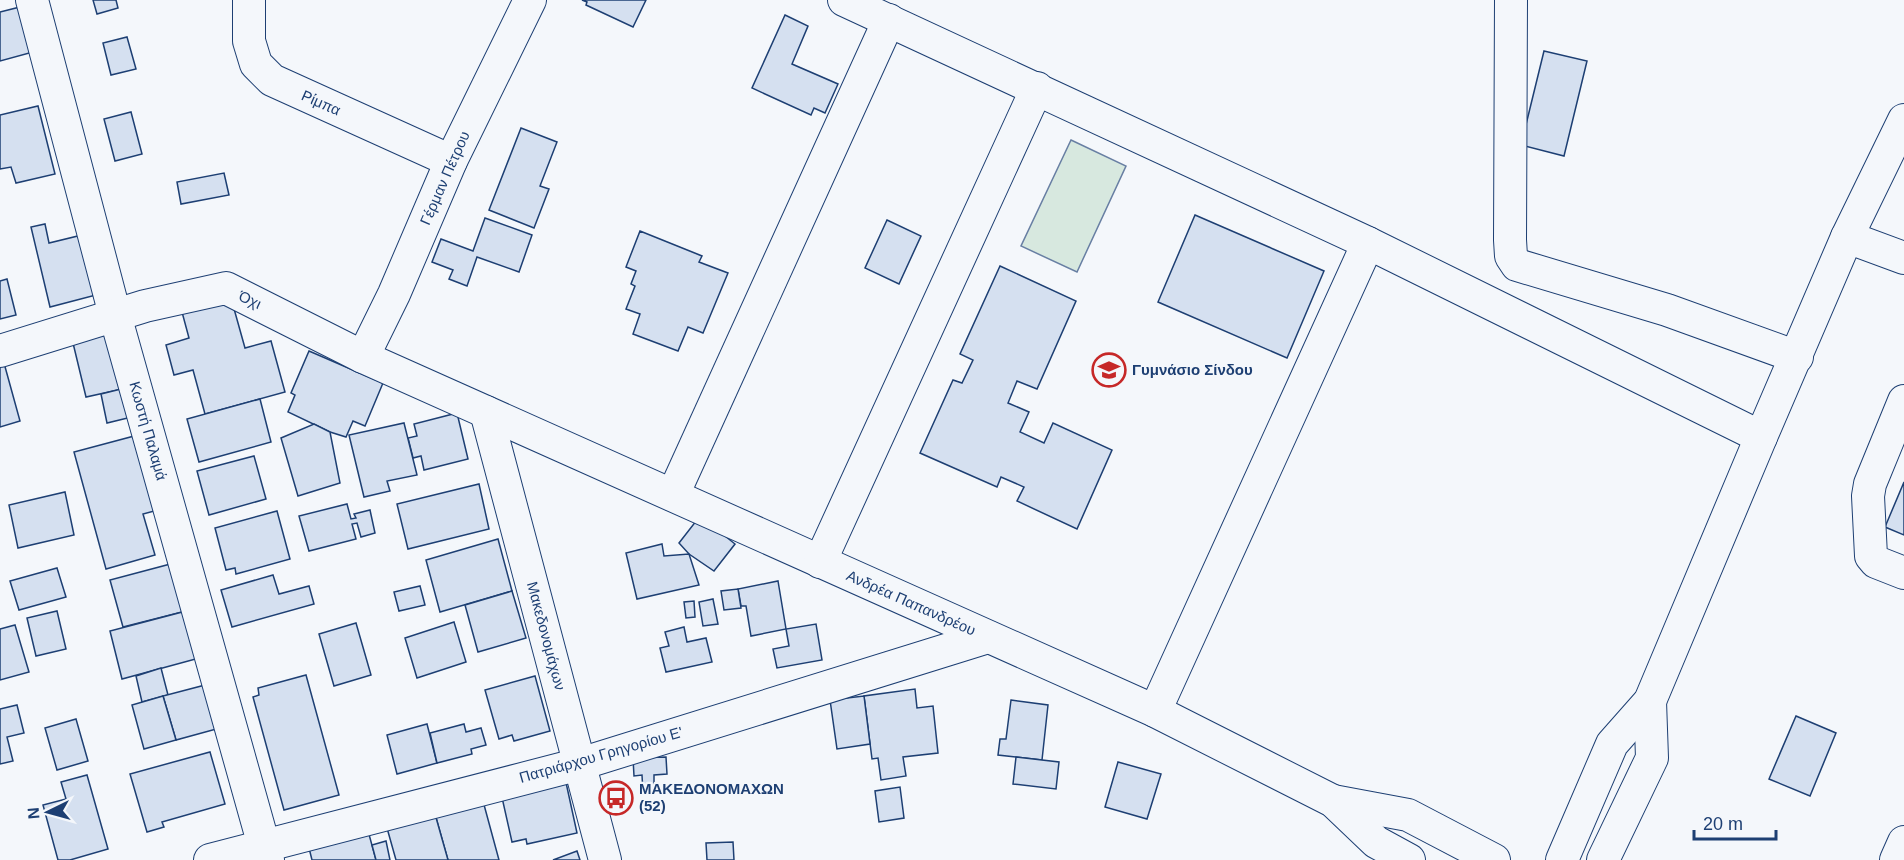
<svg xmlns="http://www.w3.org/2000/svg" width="1904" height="860" viewBox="0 0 1904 860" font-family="Helvetica,sans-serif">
  <rect width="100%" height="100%" fill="#f4f7fb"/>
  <path fill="#d7e8df" stroke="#687fa3" stroke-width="1.5" d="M1071,140L1126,166L1077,272L1021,246Z"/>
  <g fill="#d5e0f0" stroke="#1d3f73" stroke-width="1.5">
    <path d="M93,0H116L118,8L97,14Z"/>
    <path d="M582,0H646L633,27L586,5L587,2Z"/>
    <path d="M20,7L33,52L0,61V12Z"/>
    <path d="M785,15L808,26L792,64L838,84L825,113L814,108L811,115L752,88Z"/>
    <path d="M127,37L136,69L111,75L103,43Z"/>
    <path d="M1544,51L1587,61L1564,156L1521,145Z"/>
    <path d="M38,106L55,174L16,183L11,167L0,169V115Z"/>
    <path d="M131,112L142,154L115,161L104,119Z"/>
    <path d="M521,128L557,142L540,186L549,189L534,228L489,210Z"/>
    <path d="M224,173L229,195L181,204L177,182Z"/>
    <path d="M1195,215L1324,271L1287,358L1158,302Z"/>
    <path d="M485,218L532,235L519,272L477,257L467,286L449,279L453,270L432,262L441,239L473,251Z"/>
    <path d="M887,220L921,236L899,284L865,268Z"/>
    <path d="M45,224L49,243L82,235L96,295L50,307L31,227Z"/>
    <path d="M640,231L702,256L699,262L728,273L703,333L688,327L678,351L633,334L640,314L626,309L635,286L631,284L636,271L626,267Z"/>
    <path d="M1000,266L1076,301L1037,389L1017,381L1008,403L1029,412L1020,432L1044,443L1053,423L1112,450L1077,529L1017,501L1024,487L1001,477L997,487L920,453L953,380L962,383L973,360L960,354Z"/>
    <path d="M7,279L16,315L0,319V281Z"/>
    <path d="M231,298L245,348L271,341L285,392L205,414L193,370L174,375L166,345L189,338L182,312Z"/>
    <path d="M113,333L127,388L86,397L73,343Z"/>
    <path d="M309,351L383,383L365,426L353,421L346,437L330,432L288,412L295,395L291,393Z"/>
    <path d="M4,363L20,421L0,427V364Z"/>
    <path d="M133,386L140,415L107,423L101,394Z"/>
    <path d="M260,399L271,442L199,462L187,419Z"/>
    <path d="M457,413L468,459L424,470L421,456L413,458L408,438L417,436L414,424Z"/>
    <path d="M404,423L417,475L387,481L390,491L364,497L349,435Z"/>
    <path d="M314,424L330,432L340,483L298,496L281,438Z"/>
    <path d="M138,435L158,510L143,514L155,555L106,569L74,452Z"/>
    <path d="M254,456L266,499L209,515L197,471Z"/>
    <path d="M1904,482V535L1885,527Z"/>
    <path d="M479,484L489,529L408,549L397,504Z"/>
    <path d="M65,492L74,535L18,548L9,505Z"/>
    <path d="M347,504L351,519L356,518L354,514L370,510L375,533L361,537L357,523L352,524L356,539L309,551L299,516Z"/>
    <path d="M277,511L290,559L236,574L235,568L226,570L215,528Z"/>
    <path d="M700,516L735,544L714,571L689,554L679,543Z"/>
    <path d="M498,539L512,591L440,612L426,560Z"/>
    <path d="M662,544L664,556L689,554L699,585L637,599L626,553Z"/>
    <path d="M178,562L190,610L123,627L110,580Z"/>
    <path d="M57,568L66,597L19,610L10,581Z"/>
    <path d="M273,575L279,594L309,586L314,604L232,627L221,590Z"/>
    <path d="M778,581L786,629L751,636L746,606H741L738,589Z"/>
    <path d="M420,586L425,605L399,611L394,592Z"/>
    <path d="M738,589L741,608L724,610L721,591Z"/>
    <path d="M512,591L526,638L478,652L465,605Z"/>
    <path d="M713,599L718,624L703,626L699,602Z"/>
    <path d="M694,601L695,617L686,618L684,602Z"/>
    <path d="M190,610L203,657L122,679L110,631Z"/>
    <path d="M57,611L66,649L36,656L27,618Z"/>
    <path d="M454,622L466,662L417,678L405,638Z"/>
    <path d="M356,623L371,675L334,686L319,634Z"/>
    <path d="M816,624L822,660L777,668L773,649L789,646L786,629Z"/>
    <path d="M15,625L29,672L0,680V629Z"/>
    <path d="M684,627L687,642L706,638L712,662L666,672L660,648L669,646L665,632Z"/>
    <path d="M161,668L168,695L142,702L136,676Z"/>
    <path d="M306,675L339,795L284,810L253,697L259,695L258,688Z"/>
    <path d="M535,676L550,731L514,741L512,735L499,739L485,690Z"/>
    <path d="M209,684L220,728L176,740L163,696Z"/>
    <path d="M915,689L917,708L933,706L938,753L903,757L906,776L881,780L878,758L872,759L864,696Z"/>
    <path d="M163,696L176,740L144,749L132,705Z"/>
    <path d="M864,696L870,744L837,749L830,700Z"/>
    <path d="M1011,700L1048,705L1042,760L998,755L1000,739H1006Z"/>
    <path d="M17,705L24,733L7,737L13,761L0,764V709Z"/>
    <path d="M1796,716L1836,733L1810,796L1769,779Z"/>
    <path d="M76,719L88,761L57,770L45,728Z"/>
    <path d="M427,724L437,763L397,774L387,735Z"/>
    <path d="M464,724L466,732L481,728L486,745L471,749L472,754L437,763L430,733Z"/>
    <path d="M210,752L225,804L162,822L164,827L147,832L130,774Z"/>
    <path d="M666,757L667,774L654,775V793H643L642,775L634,776L633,758Z"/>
    <path d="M1016,757L1059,762L1056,789L1013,784Z"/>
    <path d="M1118,762L1161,774L1147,819L1105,807Z"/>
    <path d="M87,775L108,849L70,860H58L43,805L66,799L61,782Z"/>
    <path d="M565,778L577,833L527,844L526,839L512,842L501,793Z"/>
    <path d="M900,787L904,818L879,822L875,791Z"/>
    <path d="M483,801L499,860H448L435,814Z"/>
    <path d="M435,814L448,860H396L387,828Z"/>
    <path d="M367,827L376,860H312L308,844Z"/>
    <path d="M386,841L390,860H376L372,845Z"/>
    <path d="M733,842L734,860H707L706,843Z"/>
    <path d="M577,851L580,860H553Z"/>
  </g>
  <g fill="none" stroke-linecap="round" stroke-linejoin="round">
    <defs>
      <g id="minor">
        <path d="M32,0L115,315L268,860"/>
        <path d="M249,0V41L256,64L272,80L451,161"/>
        <path d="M844,0L1368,243L1761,437"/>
        <path d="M1511,0L1510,240L1511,256L1517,265L1667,310L1797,357"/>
        <path d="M1847,237L1904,258"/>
        <path d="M0,351L145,306L226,288L363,357L1155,711L1333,801L1376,842L1409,860"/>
        <path d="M363,357L394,294L451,161L530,0"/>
        <path d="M1904,401L1870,484L1868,496L1871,556L1876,562L1904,573"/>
        <path d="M486,412L605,860"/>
        <path d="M673,495L889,20"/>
        <path d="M820,562L1037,88"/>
        <path d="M1155,711L1368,243"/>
        <path d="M1333,801L1408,815L1494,860"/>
        <path d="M210,860L580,764L988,637"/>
        <path d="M1562,860L1612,744L1650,701L1761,437L1847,237L1904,120"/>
        <path d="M1603,860L1652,758L1650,701"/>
        <path d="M1896,860L1904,842"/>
      </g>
    </defs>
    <use href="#minor" stroke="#1d3f73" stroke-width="34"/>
    <use href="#minor" stroke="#f4f7fb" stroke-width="32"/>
  </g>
  <defs>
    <symbol id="school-ring" viewBox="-11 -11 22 22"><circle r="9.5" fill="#f4f7fb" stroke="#c62828" stroke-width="1.5"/><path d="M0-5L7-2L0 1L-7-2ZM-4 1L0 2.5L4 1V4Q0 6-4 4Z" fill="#c62828"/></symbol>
    <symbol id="bus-ring" viewBox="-11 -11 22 22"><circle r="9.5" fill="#f4f7fb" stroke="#c62828" stroke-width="1.5"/><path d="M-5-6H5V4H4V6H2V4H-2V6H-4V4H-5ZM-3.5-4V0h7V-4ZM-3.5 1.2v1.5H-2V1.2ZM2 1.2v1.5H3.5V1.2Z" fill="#c62828"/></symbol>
  </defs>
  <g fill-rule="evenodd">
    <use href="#school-ring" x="1090" y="351" width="38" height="38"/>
    <use href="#bus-ring" x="597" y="779" width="38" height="38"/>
  </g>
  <g text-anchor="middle" stroke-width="4.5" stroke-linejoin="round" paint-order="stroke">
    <g font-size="15" fill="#1d3f73" stroke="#f4f7fb">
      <text transform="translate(321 103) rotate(24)" y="5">Ρίμπα</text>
      <text transform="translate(445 178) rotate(-66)" y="5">Γέρμαν Πέτρου</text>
      <text transform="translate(250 300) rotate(25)" y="5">Όχι</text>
      <text transform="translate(148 431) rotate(74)" y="5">Κωστή Παλαμά</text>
      <text transform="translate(911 603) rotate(24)" y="5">Ανδρέα Παπανδρέου</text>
      <text transform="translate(546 636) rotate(75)" y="5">Μακεδονομάχων</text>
      <text transform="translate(601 755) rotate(-16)" y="5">Πατριάρχου Γρηγορίου Ε'</text>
    </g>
    <g font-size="15" font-weight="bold" fill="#1d3f73" stroke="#f4f7fb" text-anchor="start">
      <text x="1132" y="375">Γυμνάσιο Σίνδου</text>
      <text x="639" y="794">ΜΑΚΕΔΟΝΟΜΑΧΩΝ<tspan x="639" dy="17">(52)</tspan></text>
    </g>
  </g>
  <g transform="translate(48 812) rotate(265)" stroke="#f4f7fb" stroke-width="4.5" paint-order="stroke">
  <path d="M0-4.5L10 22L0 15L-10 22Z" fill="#1d3f73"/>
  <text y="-9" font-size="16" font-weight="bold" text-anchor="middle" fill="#1d3f73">N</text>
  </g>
  <path d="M1694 830v9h82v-9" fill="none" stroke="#1d3f73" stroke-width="3"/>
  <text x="1703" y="830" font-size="18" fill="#1d3f73" stroke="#f4f7fb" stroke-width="4.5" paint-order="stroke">20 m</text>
</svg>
